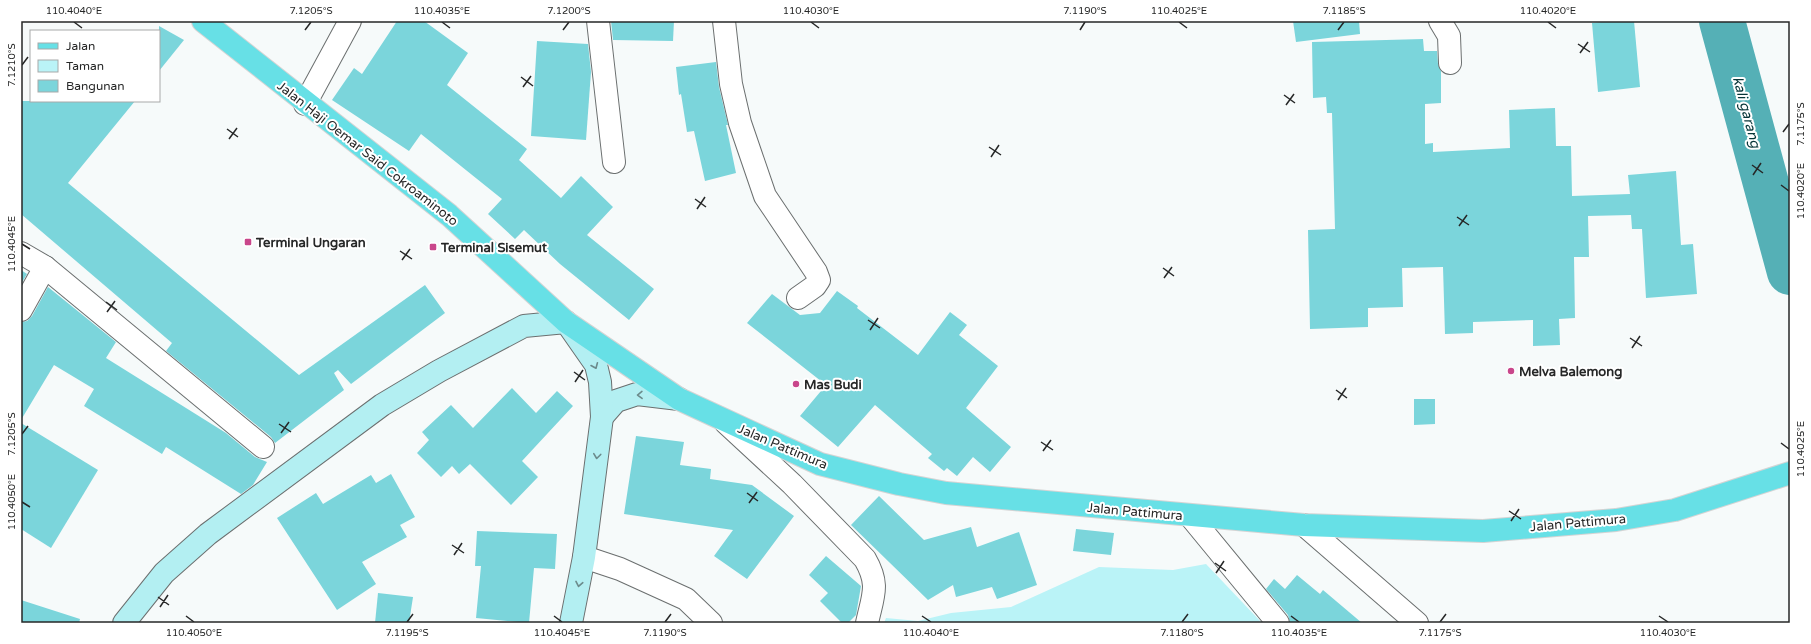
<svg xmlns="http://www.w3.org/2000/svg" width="1811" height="644" viewBox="0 0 1811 644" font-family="'Varela Round',sans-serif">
  <rect width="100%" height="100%" fill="#f6fafa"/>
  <path fill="#baf3f7" d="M1206,564L1262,623H884L886,618L918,621L951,613L1011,607L1099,567L1173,570Z"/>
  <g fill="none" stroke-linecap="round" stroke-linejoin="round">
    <path stroke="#55b0b6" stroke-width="46" d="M1722,21L1790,272"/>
  </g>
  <g fill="#7bd5db">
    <path d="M397,21H424L468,53L447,85L527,149L519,160L561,198L581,176L613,207L587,235L654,289L629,320L560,264L524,230L515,239L488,214L502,199L421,134L409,151L332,100L354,68L362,74Z"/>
    <path d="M611,21H674L673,41L613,40Z"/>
    <path d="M1293,21H1359L1360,34L1296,42Z"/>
    <path d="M1611,21H1634L1640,87L1598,92L1592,23Z"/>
    <path d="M159,26L184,40L159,71Z"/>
    <path d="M1423,39L1424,51H1437L1438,64L1441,71V103L1425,104V144L1433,143V152L1510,148L1509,110L1555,108L1556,146H1571L1572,196L1630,194L1628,175L1676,171L1681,245L1693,244L1697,294L1646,298L1642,229H1632L1631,215L1588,216L1589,257H1574L1575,318L1559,319L1560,345L1533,346V320L1473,322V333L1445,334L1443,267L1402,268L1403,307L1368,308V327L1310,329L1308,230L1335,229L1332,113H1327L1326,97L1313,98L1312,42Z"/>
    <path d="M537,41L588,44L591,72L586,140L531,136Z"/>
    <path d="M716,62L719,87L728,125H726L736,173L705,181L694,131L687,132L681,94L679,95L676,67Z"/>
    <path d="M21,101H135L68,183L299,375L425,285L445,313L351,384L338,370L334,373L344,390L275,443L271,437L166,351L172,343L21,214Z"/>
    <path d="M21,270L27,274L21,284Z"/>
    <path d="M48,287L116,342L106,358L226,433L255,457L267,462L253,485L241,494L166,447L162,454L84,406L94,389L54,365L21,420V322L27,321L32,316Z"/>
    <path d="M837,291L858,306L857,308L918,355L950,312L967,325L959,335L998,366L966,408L1011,447L990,472L973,457L957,476L947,468L944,471L928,458L932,454L875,405L838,447L800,416L826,385L747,323L772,294L800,315L820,313Z"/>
    <path d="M512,388L536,413L557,391L573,406L522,461L538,477L511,505L470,464L459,474L452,466L441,477L417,453L429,440L422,432L451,405L473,428Z"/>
    <path d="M1414,399H1435V424L1414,425Z"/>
    <path d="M21,423L98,470L51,548L21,529Z"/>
    <path d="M636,436L684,442L680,465L711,469L710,479L752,485L794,516L747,579L714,556L733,530L624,514Z"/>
    <path d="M391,474L415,517L400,525L407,537L362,562L376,584L337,610L277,518L316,493L323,504L371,475L376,483Z"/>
    <path d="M879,496L924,540L971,527L977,547L1019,532L1037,585L997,599L992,587L956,597L953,585L928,600L851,525Z"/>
    <path d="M1076,529L1114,533L1111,555L1073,551Z"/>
    <path d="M477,531L557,534L555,569L534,568L529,623L476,618L481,566H475Z"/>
    <path d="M826,556L861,586L856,615L848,623H842L820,601L828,593L809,575Z"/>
    <path d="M1297,575L1320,594L1323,590L1362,623H1290L1288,615L1266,589L1274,579L1285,589Z"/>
    <path d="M378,593L413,597L409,623H375Z"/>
    <path d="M21,600L80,619L79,623H21Z"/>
  </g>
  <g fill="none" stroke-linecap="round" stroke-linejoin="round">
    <defs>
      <path id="pedestrian" d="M1440,21L1449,36L1450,63"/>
      <g id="minor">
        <path d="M598,21L614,162"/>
        <path d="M724,21L731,84L740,123L765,196L816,272L819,280L815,286L798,298"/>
        <path d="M305,104L350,21"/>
        <path d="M21,253L45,267L263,447"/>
        <path d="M21,310L45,267"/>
        <path d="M726,423L792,484L865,559C880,585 873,595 867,623"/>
        <path d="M1190,516L1278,623"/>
        <path d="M1304,525L1417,623"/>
        <path d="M584,557L620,569L686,599L711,623"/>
      </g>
      <g id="secondary">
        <path d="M602,417L616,401L637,394L679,399"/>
        <path d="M124,623L164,573L208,534L382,405L439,371L524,326L566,322L596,365L600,382L602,417L584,557L571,623"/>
      </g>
      <path id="primary" d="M203,21L449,215L566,322L679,399L820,464L899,484L946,493L1304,525L1483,531L1616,520L1675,510L1790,473"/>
    </defs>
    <use href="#pedestrian" stroke="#6b6f6f" stroke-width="24"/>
    <use href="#minor" stroke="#6b6f6f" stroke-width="24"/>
    <use href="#secondary" stroke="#6b6f6f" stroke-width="24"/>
    <use href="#primary" stroke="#d4d4d4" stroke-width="24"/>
    <use href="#pedestrian" stroke="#fff" stroke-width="22"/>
    <use href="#minor" stroke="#fff" stroke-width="22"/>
    <use href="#secondary" stroke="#b3eff2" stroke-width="22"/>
    <use href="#primary" stroke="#67e0e6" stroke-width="22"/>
  </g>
  <defs><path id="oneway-chevron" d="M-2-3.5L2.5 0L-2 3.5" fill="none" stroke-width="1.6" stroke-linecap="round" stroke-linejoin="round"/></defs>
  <g stroke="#6c8b8c">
    <use href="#oneway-chevron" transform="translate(595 366) rotate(67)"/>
    <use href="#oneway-chevron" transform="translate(640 395) rotate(179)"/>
    <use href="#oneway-chevron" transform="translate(597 456) rotate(97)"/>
    <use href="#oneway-chevron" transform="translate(579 584) rotate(101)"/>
  </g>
  <path fill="none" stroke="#262727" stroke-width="1.5" d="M74,22L82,28M442,22L450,28M811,22L819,28M1179,22L1187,28M1548,22L1556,28M305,30L311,22M563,30L569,22M1080,30L1085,22M1338,30L1344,22M1578,44L1590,52M1580,53L1588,42M22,65L28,57M521,77L533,86M523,87L531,76M1284,95L1295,103M1286,105L1294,94M227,129L238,137M1783,132L1789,124M229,139L237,128M989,147L1001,155M991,157L999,145M1752,165L1763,173M1753,175L1761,163M1781,185L1789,191M695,199L706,207M697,209L705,197M1457,217L1469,225M1459,226L1467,215M22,244L30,249M400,251L412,259M402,260L410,249M1163,268L1174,276M1164,278L1172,267M106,302L117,310M107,312L115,301M868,320L880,328M870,330L878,318M1630,338L1642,346M1632,348L1640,336M574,372L585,380M575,382L583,370M1336,390L1347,398M1338,400L1346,388M279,424L291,432M281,433L289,422M22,434L28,426M1041,442L1053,450M1781,443L1789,449M1043,451L1051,440M747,493L758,501M22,502L30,507M749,503L757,492M1509,511L1521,519M1511,521L1519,509M452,545L464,553M454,555L462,543M1215,563L1226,571M1216,573L1224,561M158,597L169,605M160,607L168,595M186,616L194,622M554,616L562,622M922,616L931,622M1291,616L1299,622M1659,616L1668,622M407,622L413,614M665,622L671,614M1182,622L1188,614M1440,622L1446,614"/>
  <g fill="#c9468b" stroke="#fff" stroke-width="1.5">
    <rect x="244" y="238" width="8" height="8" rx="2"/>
    <rect x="429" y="243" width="8" height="8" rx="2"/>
    <circle cx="1511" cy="371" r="4"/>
    <circle cx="796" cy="384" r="4"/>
  </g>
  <g text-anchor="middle" stroke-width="4" stroke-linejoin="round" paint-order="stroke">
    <g font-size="13" fill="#262727" stroke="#fff">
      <text transform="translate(368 153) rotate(38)" y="5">Jalan Haji Oemar Said Cokroaminoto</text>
      <text transform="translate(783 446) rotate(23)" y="5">Jalan Pattimura</text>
      <text transform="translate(1135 511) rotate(5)" y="5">Jalan Pattimura</text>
      <text transform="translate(1578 522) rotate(-5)" y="5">Jalan Pattimura</text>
    </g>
    <g font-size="13" font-weight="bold" fill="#262727" stroke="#fff" text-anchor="start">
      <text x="256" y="247">Terminal Ungaran</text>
      <text x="441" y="252">Terminal Sisemut</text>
      <text x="1519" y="376">Melva Balemong</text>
      <text x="804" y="389">Mas Budi</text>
    </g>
    <g font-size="14" font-style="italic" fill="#073538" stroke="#fff">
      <text transform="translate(1747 112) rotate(75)" y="5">kali garang</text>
    </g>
  </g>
  <rect width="1811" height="644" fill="none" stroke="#ffffff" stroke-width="44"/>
  <rect x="30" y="30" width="130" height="72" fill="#ffffff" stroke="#a8a9a9"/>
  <rect x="38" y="43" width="20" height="6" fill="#67e0e6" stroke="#a8a9a9"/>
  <text x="66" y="50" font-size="12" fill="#262727">Jalan</text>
  <rect x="38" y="60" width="20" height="12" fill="#baf3f7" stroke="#a8a9a9"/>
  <text x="66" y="70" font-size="12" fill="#262727">Taman</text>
  <rect x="38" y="80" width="20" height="12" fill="#7bd5db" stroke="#a8a9a9"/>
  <text x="66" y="90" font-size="12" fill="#262727">Bangunan</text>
  <rect x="22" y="22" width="1767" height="600" fill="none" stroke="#262727" stroke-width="1.5"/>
  <g font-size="10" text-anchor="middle" fill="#262727">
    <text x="74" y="14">110.4040°E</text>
    <text x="311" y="14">7.1205°S</text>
    <text x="442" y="14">110.4035°E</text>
    <text x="569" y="14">7.1200°S</text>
    <text x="811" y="14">110.4030°E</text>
    <text x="1085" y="14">7.1190°S</text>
    <text x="1179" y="14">110.4025°E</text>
    <text x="1344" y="14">7.1185°S</text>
    <text x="1548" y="14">110.4020°E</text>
    <text transform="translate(11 65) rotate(-90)" y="4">7.1210°S</text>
    <text transform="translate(1800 124) rotate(-90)" y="4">7.1175°S</text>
    <text transform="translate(1800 191) rotate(-90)" y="4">110.4020°E</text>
    <text transform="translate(11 244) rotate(-90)" y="4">110.4045°E</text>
    <text transform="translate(11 434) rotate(-90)" y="4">7.1205°S</text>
    <text transform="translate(1800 449) rotate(-90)" y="4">110.4025°E</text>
    <text transform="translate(11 502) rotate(-90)" y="4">110.4050°E</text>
    <text x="194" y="636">110.4050°E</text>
    <text x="407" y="636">7.1195°S</text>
    <text x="562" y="636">110.4045°E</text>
    <text x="665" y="636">7.1190°S</text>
    <text x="931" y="636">110.4040°E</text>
    <text x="1182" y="636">7.1180°S</text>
    <text x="1299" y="636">110.4035°E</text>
    <text x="1440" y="636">7.1175°S</text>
    <text x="1668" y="636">110.4030°E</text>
  </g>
</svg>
